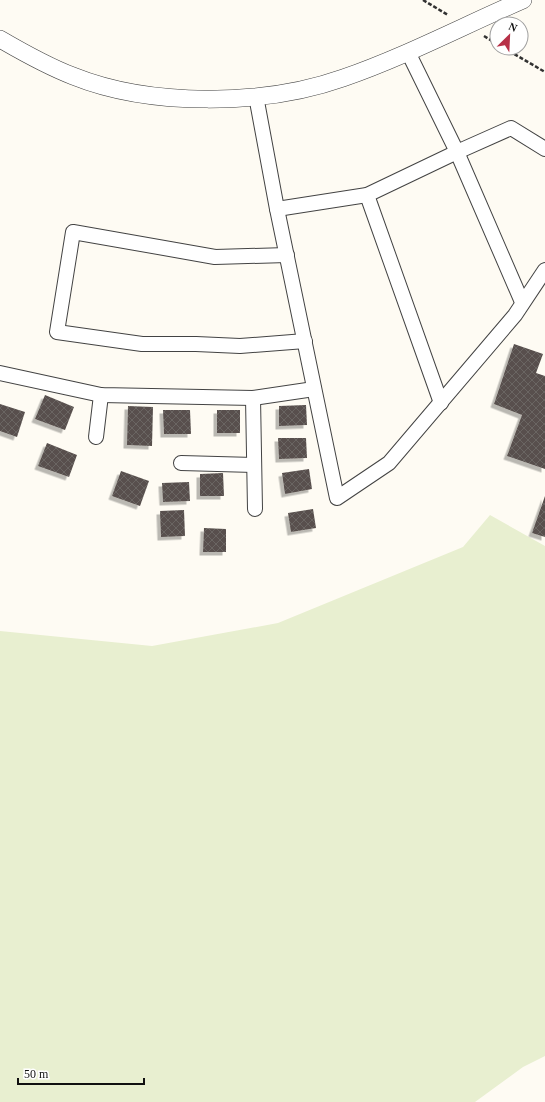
<svg xmlns="http://www.w3.org/2000/svg" width="545" height="1102" viewBox="0 0 545 1102" font-family="'Times New Roman',serif">
  <defs>
    <pattern id="building-cross-hatch" width="8" height="8" patternUnits="userSpaceOnUse"><rect width="8" height="8" fill="#58504d"/><path d="M0 0l8 8M0 8l8-8" fill="none" stroke="#6b6562"/></pattern>
    <filter id="shadow"><feDropShadow dx="-3.5" dy="3.5" stdDeviation="0" flood-color="#0004"/></filter>
  </defs>
  <rect width="100%" height="100%" fill="#fefbf3"/>
  <path fill="#e8efd0" d="M490,515L545,546V1056L523,1067L475,1102H0V631L152,646L278,623L463,547Z"/>
  <g fill="url(#building-cross-hatch)" filter="url(#shadow)">
    <path d="M514,344L543,354L536,373L545,376V469L507,456L522,415L494,404Z"/>
    <path d="M45,395L74,407L65,430L35,419Z"/>
    <path d="M0,404L25,412L17,437L0,431Z"/>
    <path d="M306,405L307,425L279,426V406Z"/>
    <path d="M128,406L153,407L152,446L127,445Z"/>
    <path d="M163,410H190L191,434H164Z"/>
    <rect x="217" y="410" width="23" height="23"/>
    <path d="M278,438H306L307,458L279,459Z"/>
    <path d="M47,443L77,455L69,477L38,466Z"/>
    <path d="M309,469L312,489L285,494L282,473Z"/>
    <path d="M121,471L149,481L140,506L112,496Z"/>
    <path d="M223,473L224,496H200V474Z"/>
    <path d="M189,482L190,501L163,502L162,483Z"/>
    <path d="M545,496V537L532,533Z"/>
    <path d="M313,509L316,528L291,532L288,513Z"/>
    <path d="M184,510L185,536L161,537L160,511Z"/>
    <path d="M204,528L226,529V552H203Z"/>
  </g>
  <g fill="none" stroke-linecap="round" stroke-linejoin="round">
    <defs>
      <g id="minor">
        <path d="M408,52L457,152L522,302"/>
        <path d="M256,96L277,209L337,498L389,463L515,315L545,270"/>
        <path d="M367,195L441,403"/>
        <path d="M277,209L367,195L457,152L511,128L545,149"/>
        <path d="M287,255L215,257L73,232L57,332L142,344H196L240,346L305,341"/>
        <path d="M0,373L101,395L253,398L314,389"/>
        <path d="M253,398L255,509"/>
        <path d="M96,437L101,395"/>
        <path d="M181,463L254,465"/>
      </g>
      <path id="tertiary" d="M0,39C24,53 47,66 73,76C150,107 264,106 343,78C404,57 463,26 523,0"/>
    </defs>
    <use href="#minor" stroke="#434343" stroke-width="16"/>
    <use href="#tertiary" stroke="#434343" stroke-width="18"/>
    <g stroke="#323232" stroke-width="2.5" stroke-dasharray="4 2" stroke-linecap="butt">
      <path d="M423,0L448,15"/>
      <path d="M484,36L497,44"/>
      <path d="M504,48L545,72"/>
    </g>
    <use href="#minor" stroke="#fff" stroke-width="14"/>
    <use href="#tertiary" stroke="#fff" stroke-width="17"/>
  </g>
  <g transform="translate(509 36) rotate(24)"><circle r="19" fill="#ffffff" stroke="#9f9f9f"/>
  <path d="M0-3L7 15L0 10L-7 15Z" fill="#b73148"/>
  <text y="-6" font-size="11" font-weight="bold" text-anchor="middle" fill="#101010">N</text>
  </g>
  <path d="M18 1078v6h126v-6" fill="none" stroke="#101010" stroke-width="2"/>
  <text x="24" y="1078" font-size="12" fill="#101010" stroke="#ffffff" stroke-width="3" paint-order="stroke">50 m</text>
</svg>
